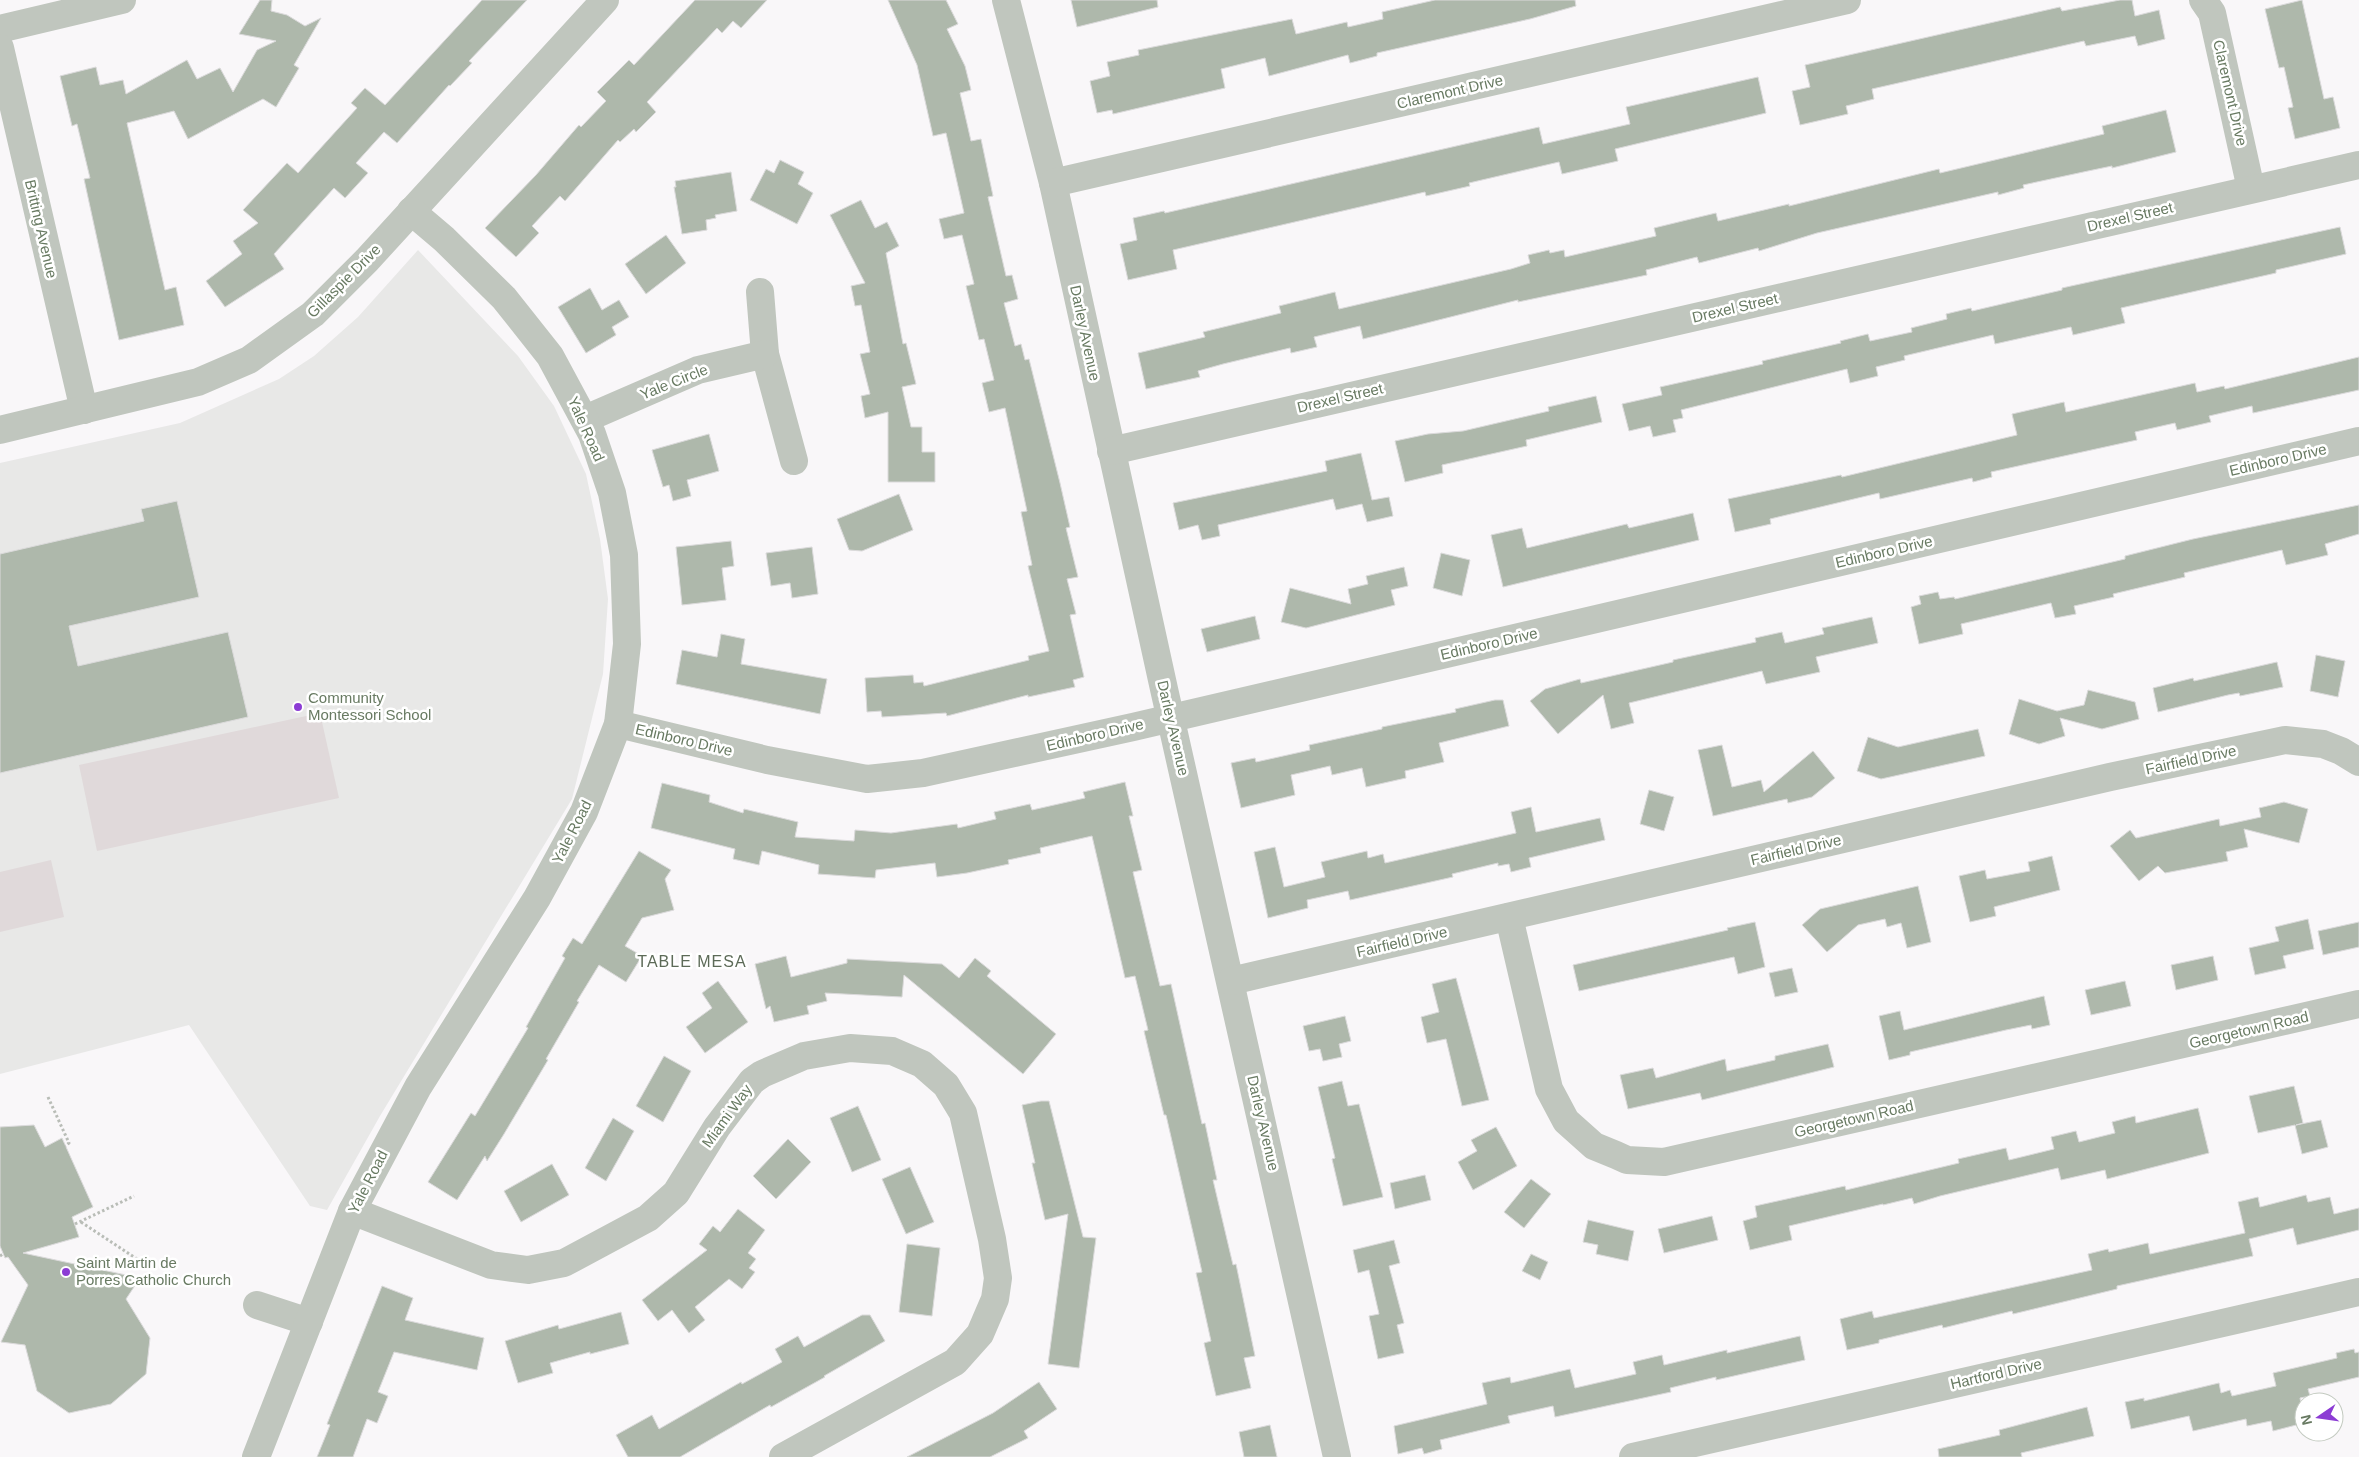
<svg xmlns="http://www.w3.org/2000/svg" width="2359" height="1457" viewBox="0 0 2359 1457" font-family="Arial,sans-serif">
  <rect width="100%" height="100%" fill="#f9f7f9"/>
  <path fill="#e8e8e7" d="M418,250L518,356L554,406L586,474L600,539L608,599L603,674L572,799L380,1116L327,1210L310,1206L189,1025L0,1074V463L180,423L279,379L314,356L358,317Z"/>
  <g fill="#e0d9da">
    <path d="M320,713L339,798L97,851L79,765Z"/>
    <path d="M51,860L64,917L0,932V872Z"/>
  </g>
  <g fill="#aeb8ab" stroke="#dbdadb">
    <path d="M260,0H272L271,11L287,15L305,26L321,18L294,65L299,68L276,107L263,99L188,139L174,111L127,123L165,290L176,287L184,325L119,340L84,179L90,178L77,124L72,126L60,76L96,67L100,85L123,80L126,94L187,60L197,79L220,68L233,92L257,50L276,41L239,34Z"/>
    <path d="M482,0H527L469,61L472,63L450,86L449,85L397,143L384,132L356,163L368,173L345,198L334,188L274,254L284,269L225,307L206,281L242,254L233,241L258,223L243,210L287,163L298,173L357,108L351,103L365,88L385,105Z"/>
    <path d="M695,0H767L741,28L733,21L722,33L717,28L647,102L656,112L636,132L634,129L620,142L618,140L565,201L560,196L532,226L539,233L516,257L485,228L536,175L579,125L581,127L606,101L597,92L629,60L634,65Z"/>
    <path d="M888,0H946L958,24L947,29L965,66L971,90L960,93L971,141L981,139L993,196L988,197L1006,276L1012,275L1018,299L1004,303L1015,346L1021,344L1025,360L1029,359L1060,483L1070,527L1066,528L1078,577L1067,579L1076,614L1070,615L1084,677L1073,680L1075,687L1028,697V695L947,716L946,713L882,717L881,711L867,712L865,678L913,675L914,683L923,682L924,686L1029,660L1028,656L1049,651L1028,566L1032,565L1021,512L1027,511L1005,408L989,412L982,383L994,380L984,339L979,340L966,286L974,284L962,235L944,239L939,219L964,213L946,133L933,136L917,65Z"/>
    <path d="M1071,0H1157L1158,7L1077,27Z"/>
    <path d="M1435,0H1575L1576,6L1530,19L1377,53V56L1350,63L1348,55L1269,76L1265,58L1221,69L1225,88L1113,114L1112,110L1097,113L1090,81L1110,76L1107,62L1139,55L1138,50L1292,19L1296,34L1347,22L1348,27L1383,19L1382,12Z"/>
    <path d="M2120,0H2132L2135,16L2159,10L2165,39L2138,46L2135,36L2086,46L2084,41L1872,89L1874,99L1846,106L1848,114L1800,125L1792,91L1810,87L1805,65L2060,7L2062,11Z"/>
    <path d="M2302,0L2324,99L2333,97L2340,128L2295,139L2288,108L2293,107L2284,67L2279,68L2265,9Z"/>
    <path d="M1758,77L1766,113L1615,149L1618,161L1562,174L1559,162L1469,183L1470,186L1426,196L1425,192L1173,250L1177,269L1128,280L1120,244L1137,240L1133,218L1164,211L1165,213L1539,127L1543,144L1630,124L1626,107Z"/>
    <path d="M2166,110L2176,152L2112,168V166L2088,171L2023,185L2024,188L1998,195V192L1817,233L1759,251L1758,248L1699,263L1697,257L1646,270L1647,275L1518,302V300L1363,339L1360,326L1314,337L1317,347L1291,353L1290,348L1223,364L1198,371L1200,377L1146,389L1138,353L1205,337L1203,332L1281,313L1279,306L1335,292L1339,309L1511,269L1530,263L1528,255L1549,250L1550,253L1564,250L1565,257L1656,236L1654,228L1695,218L1716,213L1718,221L1789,204V206L1939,169L1940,173L2104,134L2102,126Z"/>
    <path d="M780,160L804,172L798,184L813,193L797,224L750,200L766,169L774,173Z"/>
    <path d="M731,172L737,211L715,215L716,218L706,220L707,230L682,234L674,187H676L675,181Z"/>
    <path d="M861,200L875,228L887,222L899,246L886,253L903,344L906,343L916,384L902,387L911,427H922V452H935V482H888V412L865,418L861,396L870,394L860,354L870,352L861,305L855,306L851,286L865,283L830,215Z"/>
    <path d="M2340,227L2346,254L2276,270V273L2121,308L2125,323L2073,335L2071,327L1995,344L1993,335L1904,356L1905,360L1876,367L1878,376L1850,383L1847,369L1681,410L1683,418L1673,420L1676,432L1653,437L1650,426L1629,431L1622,404L1662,395L1660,387L1763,364L1762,361L1841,343L1840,341L1868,334L1870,341L1912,332L1911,328L1947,319L1946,314L1971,308L1972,311L2062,290V288L2071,286Z"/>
    <path d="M666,235L686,263L646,294L625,264Z"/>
    <path d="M590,288L602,310L619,300L629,317L612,327L616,335L586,353L558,307Z"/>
    <path d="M2359,357V390L2253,413L2252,406L2209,416L2211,422L2177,430L2175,423L2135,432L2137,440L1991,472L1992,477L1973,482L1972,478L1880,499L1879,493L1770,519L1771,524L1735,532L1728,499L1841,475L1842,477L2017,435L2012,414L2064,402L2066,412L2195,383L2197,392L2224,386L2225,389Z"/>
    <path d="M1596,396L1602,422L1526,440L1527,446L1442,465L1443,473L1405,482L1395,441L1428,434L1463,431L1549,411L1548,407Z"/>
    <path d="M709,434L719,471L687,480L691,496L673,501L669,485L663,487L652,450Z"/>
    <path d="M1361,453L1372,500L1389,497L1393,516L1367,522L1362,504L1336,510L1333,499L1218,525L1220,536L1202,540L1198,525L1179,530L1173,503L1327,471L1325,461Z"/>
    <path d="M899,494L913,530L862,551L849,550L837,519Z"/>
    <path d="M177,501L199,597L69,626L78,666L228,632L248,717L0,773V554L144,521L141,509Z"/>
    <path d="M2359,505V534L2325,544L2328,555L2286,565L2282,550L2184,573L2185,577L2113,594L2114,597L2074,606L2076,614L2055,618L2051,603L1961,624L1963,634L1919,644L1911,607L1921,604L1919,596L1938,592L1940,599L1954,597L1955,599L2125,559V556L2193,539Z"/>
    <path d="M1693,513L1699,540L1503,587L1491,535L1522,528L1527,548L1627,524L1629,528Z"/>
    <path d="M731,541L734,566L722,568L726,600L682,605L676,547Z"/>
    <path d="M812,547L818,594L792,598L790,583L771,586L766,553Z"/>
    <path d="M1441,553L1470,560L1462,596L1433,588Z"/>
    <path d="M1404,567L1408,586L1391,590L1395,605L1306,628L1281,622L1290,588L1351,604L1348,589L1368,584L1366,576Z"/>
    <path d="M1255,616L1260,639L1207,652L1201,629Z"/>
    <path d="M1872,617L1878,643L1816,657L1820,672L1766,684L1762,671L1629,703L1634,723L1611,729L1603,695L1558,734L1530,701L1545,689L1580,679L1581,683L1673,662V660L1756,642L1755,638L1782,632L1785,643L1824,634L1822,628Z"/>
    <path d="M721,634L745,639L741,664L827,679L820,714L676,684L682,650L717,657Z"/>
    <path d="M2316,655L2345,661L2338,697L2310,691Z"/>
    <path d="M2277,662L2283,687L2240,696L2239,693L2228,695L2158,712L2153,688L2193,678L2194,681Z"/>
    <path d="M2088,690L2135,702L2139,719L2102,729L2060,718L2065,736L2039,744L2009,734L2019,699L2057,711L2084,705Z"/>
    <path d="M1495,700H1503L1509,726L1439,743L1444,762L1405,771L1406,778L1366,787L1362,768L1332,775L1330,766L1291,775L1295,795L1241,808L1231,763L1255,758L1256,762L1310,750L1309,745L1382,729V727L1456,712L1455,709Z"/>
    <path d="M1978,729L1985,756L1881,779L1857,771L1868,737L1898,747Z"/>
    <path d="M1722,745L1732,787L1761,780L1764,792L1813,751L1835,778L1812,797L1788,803L1787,799L1713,816L1698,750Z"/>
    <path d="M1125,782L1133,816H1129L1142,870L1133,872L1160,986L1171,984L1202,1124L1205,1123L1217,1180H1213L1233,1265L1236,1264L1255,1356L1244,1358L1251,1388L1216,1396L1204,1343L1211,1341L1196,1273L1202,1272L1166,1115H1164L1144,1031L1148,1030L1135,976L1125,978L1092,836L1040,848L1041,853L1008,860L1009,864L967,873L937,877L935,863L876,870L875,878L818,874L819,865L762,851L759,865L733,859L735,849L651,828L662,783L710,795L709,802L743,813L744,809L798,822L795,837L854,841L855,830L891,833L957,824L958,828L996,819L994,812L1030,804L1032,810L1085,798L1083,792Z"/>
    <path d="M1649,790L1674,797L1664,831L1640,824Z"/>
    <path d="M2284,802L2308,809L2299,843L2244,829L2248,847L2226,852L2228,861L2165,873L2158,866L2139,881L2110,846L2130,830L2136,838L2219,819L2220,826L2261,817L2259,808Z"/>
    <path d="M1531,807L1536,832L1600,818L1605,840L1529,858L1531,867L1511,872L1509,864L1498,866V863L1452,874L1453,877L1350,900L1348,891L1307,900L1308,908L1268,918L1254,852L1275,847L1284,887L1325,877L1321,862L1367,851L1368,858L1383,854L1385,863L1516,833L1511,812Z"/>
    <path d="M639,851L671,870L665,879L674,910L642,918L625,946L642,956L626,982L599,965L577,1001L579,1002L546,1059L548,1060L504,1134L487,1161L485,1156L457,1200L428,1182L471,1113L475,1116L528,1028L526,1027L565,958L562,956L573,938L582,944Z"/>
    <path d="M2052,856L2060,890L1994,907L1996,916L1970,922L1959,876L1985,870L1987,879L2030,871L2028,862Z"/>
    <path d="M1918,886L1931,942L1907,948L1901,923L1887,927L1885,919L1858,925L1827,952L1802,925L1820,909Z"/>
    <path d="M2308,919L2314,949L2283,956L2286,968L2255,975L2249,948L2279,941L2275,927Z"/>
    <path d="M1755,922L1765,967L1738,974L1734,957L1579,991L1573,965L1728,930L1727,928Z"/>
    <path d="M2359,922V947L2323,955L2318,931Z"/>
    <path d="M786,956L791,977L847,963V959L942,964L959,978L975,958L991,971L987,976L1056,1034L1023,1074L904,975L902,997L825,993L827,1001L807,1006L809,1014L774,1022L770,1006L766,1009L755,964Z"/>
    <path d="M2213,956L2218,980L2176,990L2171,965Z"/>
    <path d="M1792,968L1798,992L1775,997L1769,973Z"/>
    <path d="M1456,978L1489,1100L1462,1106L1446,1039L1427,1043L1421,1017L1439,1012L1432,984Z"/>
    <path d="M718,981L748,1022L705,1053L686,1027L712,1008L702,993Z"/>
    <path d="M2125,981L2131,1006L2091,1015L2085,990Z"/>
    <path d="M2044,996L2050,1025L2032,1029L2031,1025L2006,1030L1910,1052V1055L1889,1060L1879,1016L1900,1011L1904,1030Z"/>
    <path d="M1345,1016L1351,1041L1339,1044L1342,1057L1323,1061L1320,1049L1309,1051L1303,1026Z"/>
    <path d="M1828,1044L1834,1067L1702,1100L1700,1093L1628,1109L1620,1075L1653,1068L1656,1078L1725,1059L1727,1071L1775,1060V1056Z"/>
    <path d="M664,1056L691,1071L663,1122L636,1106Z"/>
    <path d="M1342,1081L1348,1106L1359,1104L1383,1197L1343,1206L1332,1159L1335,1158L1318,1087Z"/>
    <path d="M2294,1086L2303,1123L2296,1125L2321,1120L2328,1147L2302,1154L2295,1125L2258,1133L2249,1096Z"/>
    <path d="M1041,1101H1049L1083,1237L1096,1238L1079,1368L1048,1364L1068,1214L1045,1220L1032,1163H1035L1022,1105Z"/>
    <path d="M858,1106L881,1160L852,1172L830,1118Z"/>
    <path d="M2198,1108L2209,1153L2107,1179L2105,1170L2061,1180L2058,1168L1940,1196L1914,1204L1912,1198L1883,1205V1204L1789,1226L1792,1240L1750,1250L1743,1221L1757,1217L1755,1206L1845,1186L1846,1190L1959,1163L1958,1159L2006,1148L2009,1160L2054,1149L2051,1137L2076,1131L2079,1142L2115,1133L2112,1122L2135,1116L2136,1123Z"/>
    <path d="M613,1118L634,1131L606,1181L585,1168Z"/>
    <path d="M34,1125L45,1147L62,1138L93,1207L72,1217L79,1237L23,1253L140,1278L126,1299L150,1338L146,1374L111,1404L69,1413L37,1391L25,1345L1,1342L28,1285L8,1257L5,1258L0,1246V1127Z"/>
    <path d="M1496,1127L1517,1166L1473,1190L1458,1162L1477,1151L1471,1140Z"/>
    <path d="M788,1139L811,1162L776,1199L753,1176Z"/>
    <path d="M552,1164L569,1195L521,1222L504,1191Z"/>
    <path d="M910,1167L934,1222L906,1234L882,1179Z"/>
    <path d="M1425,1175L1431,1200L1395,1209L1390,1183Z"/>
    <path d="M1531,1179L1551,1194L1524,1228L1504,1212Z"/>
    <path d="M2306,1195L2308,1202L2330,1197L2334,1214L2359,1208V1230L2297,1245L2293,1228L2249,1239L2253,1256L2117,1286V1289L2013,1314L2012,1311L1943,1328L1942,1325L1879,1340V1343L1847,1350L1840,1319L1872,1311L1874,1318L2092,1270L2088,1254L2108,1249L2109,1252L2148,1243L2150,1254L2245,1233L2238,1202L2258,1197L2260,1207Z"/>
    <path d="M738,1209L765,1230L748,1253L756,1259L749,1268L755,1272L742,1289L729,1279L695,1307L705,1320L689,1333L672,1310L658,1321L642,1300L707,1250L699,1244L713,1226L720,1232Z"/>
    <path d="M1712,1216L1718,1240L1664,1253L1658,1229Z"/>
    <path d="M1588,1220L1634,1231L1628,1261L1596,1254L1598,1245L1583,1242Z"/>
    <path d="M1394,1240L1400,1263L1389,1266L1404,1323L1397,1325L1404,1353L1378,1359L1369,1316L1379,1314L1369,1270L1358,1273L1353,1250Z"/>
    <path d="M907,1244L940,1248L932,1316L899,1312Z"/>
    <path d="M1531,1254L1548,1262L1540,1280L1522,1271Z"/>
    <path d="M382,1286L413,1298L405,1320L484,1338L477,1370L394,1352L378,1392L388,1396L377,1423L367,1419L353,1457H317L330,1425L327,1424Z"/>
    <path d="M621,1312L629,1344L590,1354V1352L550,1363L553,1373L518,1383L505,1341L558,1325L559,1329Z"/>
    <path d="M862,1315H870L885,1341L824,1376L825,1377L771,1407L770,1405L680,1457H628L616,1435L652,1415L659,1429L741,1382L742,1384L782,1362L775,1349L798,1336L804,1347Z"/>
    <path d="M1800,1336L1805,1360L1716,1380V1377L1670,1388L1671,1392L1555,1417L1553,1406L1508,1416L1510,1423L1440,1440L1442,1449L1424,1454L1422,1448L1398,1454L1394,1426L1487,1404L1482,1383L1510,1377L1511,1383L1570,1369L1575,1388L1636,1374L1633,1362L1662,1355L1664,1365L1727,1350V1353Z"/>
    <path d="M2354,1349L2355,1353L2359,1352V1377L2308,1389L2310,1396L2300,1398L2304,1423L2273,1431L2271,1421L2247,1426L2246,1419L2193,1431L2189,1416L2131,1429L2125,1402L2144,1398V1401L2219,1383L2221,1393L2230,1390L2232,1396L2276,1386L2273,1373L2337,1358L2336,1353Z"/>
    <path d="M1039,1382L1057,1409L1024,1431L1028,1438L990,1457H907L993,1413Z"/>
    <path d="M2087,1407L2094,1436L2021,1453L2022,1457H1939L1938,1449L2000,1435L1999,1430Z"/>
    <path d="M1270,1425L1277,1457H1244L1239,1432Z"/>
  </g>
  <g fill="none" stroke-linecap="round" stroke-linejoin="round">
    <g stroke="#b9bdb7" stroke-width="3" stroke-dasharray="2.5 2.5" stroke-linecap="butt">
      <path d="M48,1097L69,1143L65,1146"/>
      <path d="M81,1222L149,1267"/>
      <path d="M75,1224L134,1196"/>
      <path d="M0,1256L3,1254"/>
    </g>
    <g stroke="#c0c6be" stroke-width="28">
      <path d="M1006,0L1053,183L1164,689L1337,1457"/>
      <path d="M2203,0L2212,13L2251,189"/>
      <path d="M0,29L122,0"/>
      <path d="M0,48L84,410"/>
      <path d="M1053,183L1847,0"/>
      <path d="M760,292L765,354L794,461"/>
      <path d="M585,419L698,370L765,354"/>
      <path d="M0,430L198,382L249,360L313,314L367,260L605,0"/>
      <path d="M1111,451L2359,165"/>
      <path d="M618,724L767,760L867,779L923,773L1133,727L2359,441"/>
      <path d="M1509,917L1549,1089L1566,1121L1594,1146L1616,1155L1627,1160L1664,1162L2359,1004"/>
      <path d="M1231,981L2110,777L2285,740L2323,744L2341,751L2359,762"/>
      <path d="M352,1211L491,1265L528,1270L564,1263L648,1218L676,1193L717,1127L752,1081L762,1074L804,1056L850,1048L892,1051L922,1064L946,1085L963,1113L992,1239L998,1278L995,1299L980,1334L955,1362L783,1457"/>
      <path d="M257,1305L309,1322"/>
      <path d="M256,1457L352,1211L418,1087L537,898L584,812L618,724L627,644L624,555L612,493L592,434L550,356L504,298L444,239L411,211"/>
      <path d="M1633,1457L2359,1292"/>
    </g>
  </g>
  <g fill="#8c3cd4" stroke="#fff" stroke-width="2">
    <circle cx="298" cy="707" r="5"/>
    <circle cx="66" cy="1272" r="5"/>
  </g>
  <g text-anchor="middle" stroke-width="5" stroke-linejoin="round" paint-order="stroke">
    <g font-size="15" fill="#687a62" stroke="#fff">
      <text transform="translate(1450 92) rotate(-13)" y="5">Claremont Drive</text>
      <text transform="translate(2230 93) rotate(77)" y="5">Claremont Drive</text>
      <text transform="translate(2130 217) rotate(-13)" y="5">Drexel Street</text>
      <text transform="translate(41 229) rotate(77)" y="5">Britting Avenue</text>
      <text transform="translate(344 281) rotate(-45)" y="5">Gillaspie Drive</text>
      <text transform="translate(1735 308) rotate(-13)" y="5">Drexel Street</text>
      <text transform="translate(1085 333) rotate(78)" y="5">Darley Avenue</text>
      <text transform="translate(674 382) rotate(-22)" y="5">Yale Circle</text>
      <text transform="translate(1340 398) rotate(-13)" y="5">Drexel Street</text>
      <text transform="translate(586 429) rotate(66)" y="5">Yale Road</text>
      <text transform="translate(2278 460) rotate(-13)" y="5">Edinboro Drive</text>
      <text transform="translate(1884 552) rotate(-13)" y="5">Edinboro Drive</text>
      <text transform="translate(1489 644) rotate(-13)" y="5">Edinboro Drive</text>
      <text transform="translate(1173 728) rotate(77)" y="5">Darley Avenue</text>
      <text transform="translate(1095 735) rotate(-13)" y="5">Edinboro Drive</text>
      <text transform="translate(684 740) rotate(13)" y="5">Edinboro Drive</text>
      <text transform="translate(2191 760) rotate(-12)" y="5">Fairfield Drive</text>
      <text transform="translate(572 832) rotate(-63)" y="5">Yale Road</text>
      <text transform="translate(1796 850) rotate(-13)" y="5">Fairfield Drive</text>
      <text transform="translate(1402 942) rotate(-13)" y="5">Fairfield Drive</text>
      <text transform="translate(2249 1030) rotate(-13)" y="5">Georgetown Road</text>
      <text transform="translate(727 1116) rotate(-54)" y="5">Miami Way</text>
      <text transform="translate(1854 1119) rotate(-13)" y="5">Georgetown Road</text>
      <text transform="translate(1263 1123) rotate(77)" y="5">Darley Avenue</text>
      <text transform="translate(368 1182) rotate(-63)" y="5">Yale Road</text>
      <text transform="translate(1996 1374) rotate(-13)" y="5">Hartford Drive</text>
    </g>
    <g font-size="15" fill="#687a62" stroke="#fff" text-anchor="start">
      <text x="308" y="703">Community<tspan x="308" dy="17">Montessori School</tspan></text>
      <text x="76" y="1268">Saint Martin de<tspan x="76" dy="17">Porres Catholic Church</tspan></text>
    </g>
    <g font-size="16" letter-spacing="1" fill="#5d6b58" stroke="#fff">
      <text x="692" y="967">TABLE MESA</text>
    </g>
  </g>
  <g transform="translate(2319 1417) rotate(257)"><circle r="24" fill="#ffffff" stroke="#c3cac0"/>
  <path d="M0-4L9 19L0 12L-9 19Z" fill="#8c3cd4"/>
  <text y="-8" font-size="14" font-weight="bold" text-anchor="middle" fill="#687a62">N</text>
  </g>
</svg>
